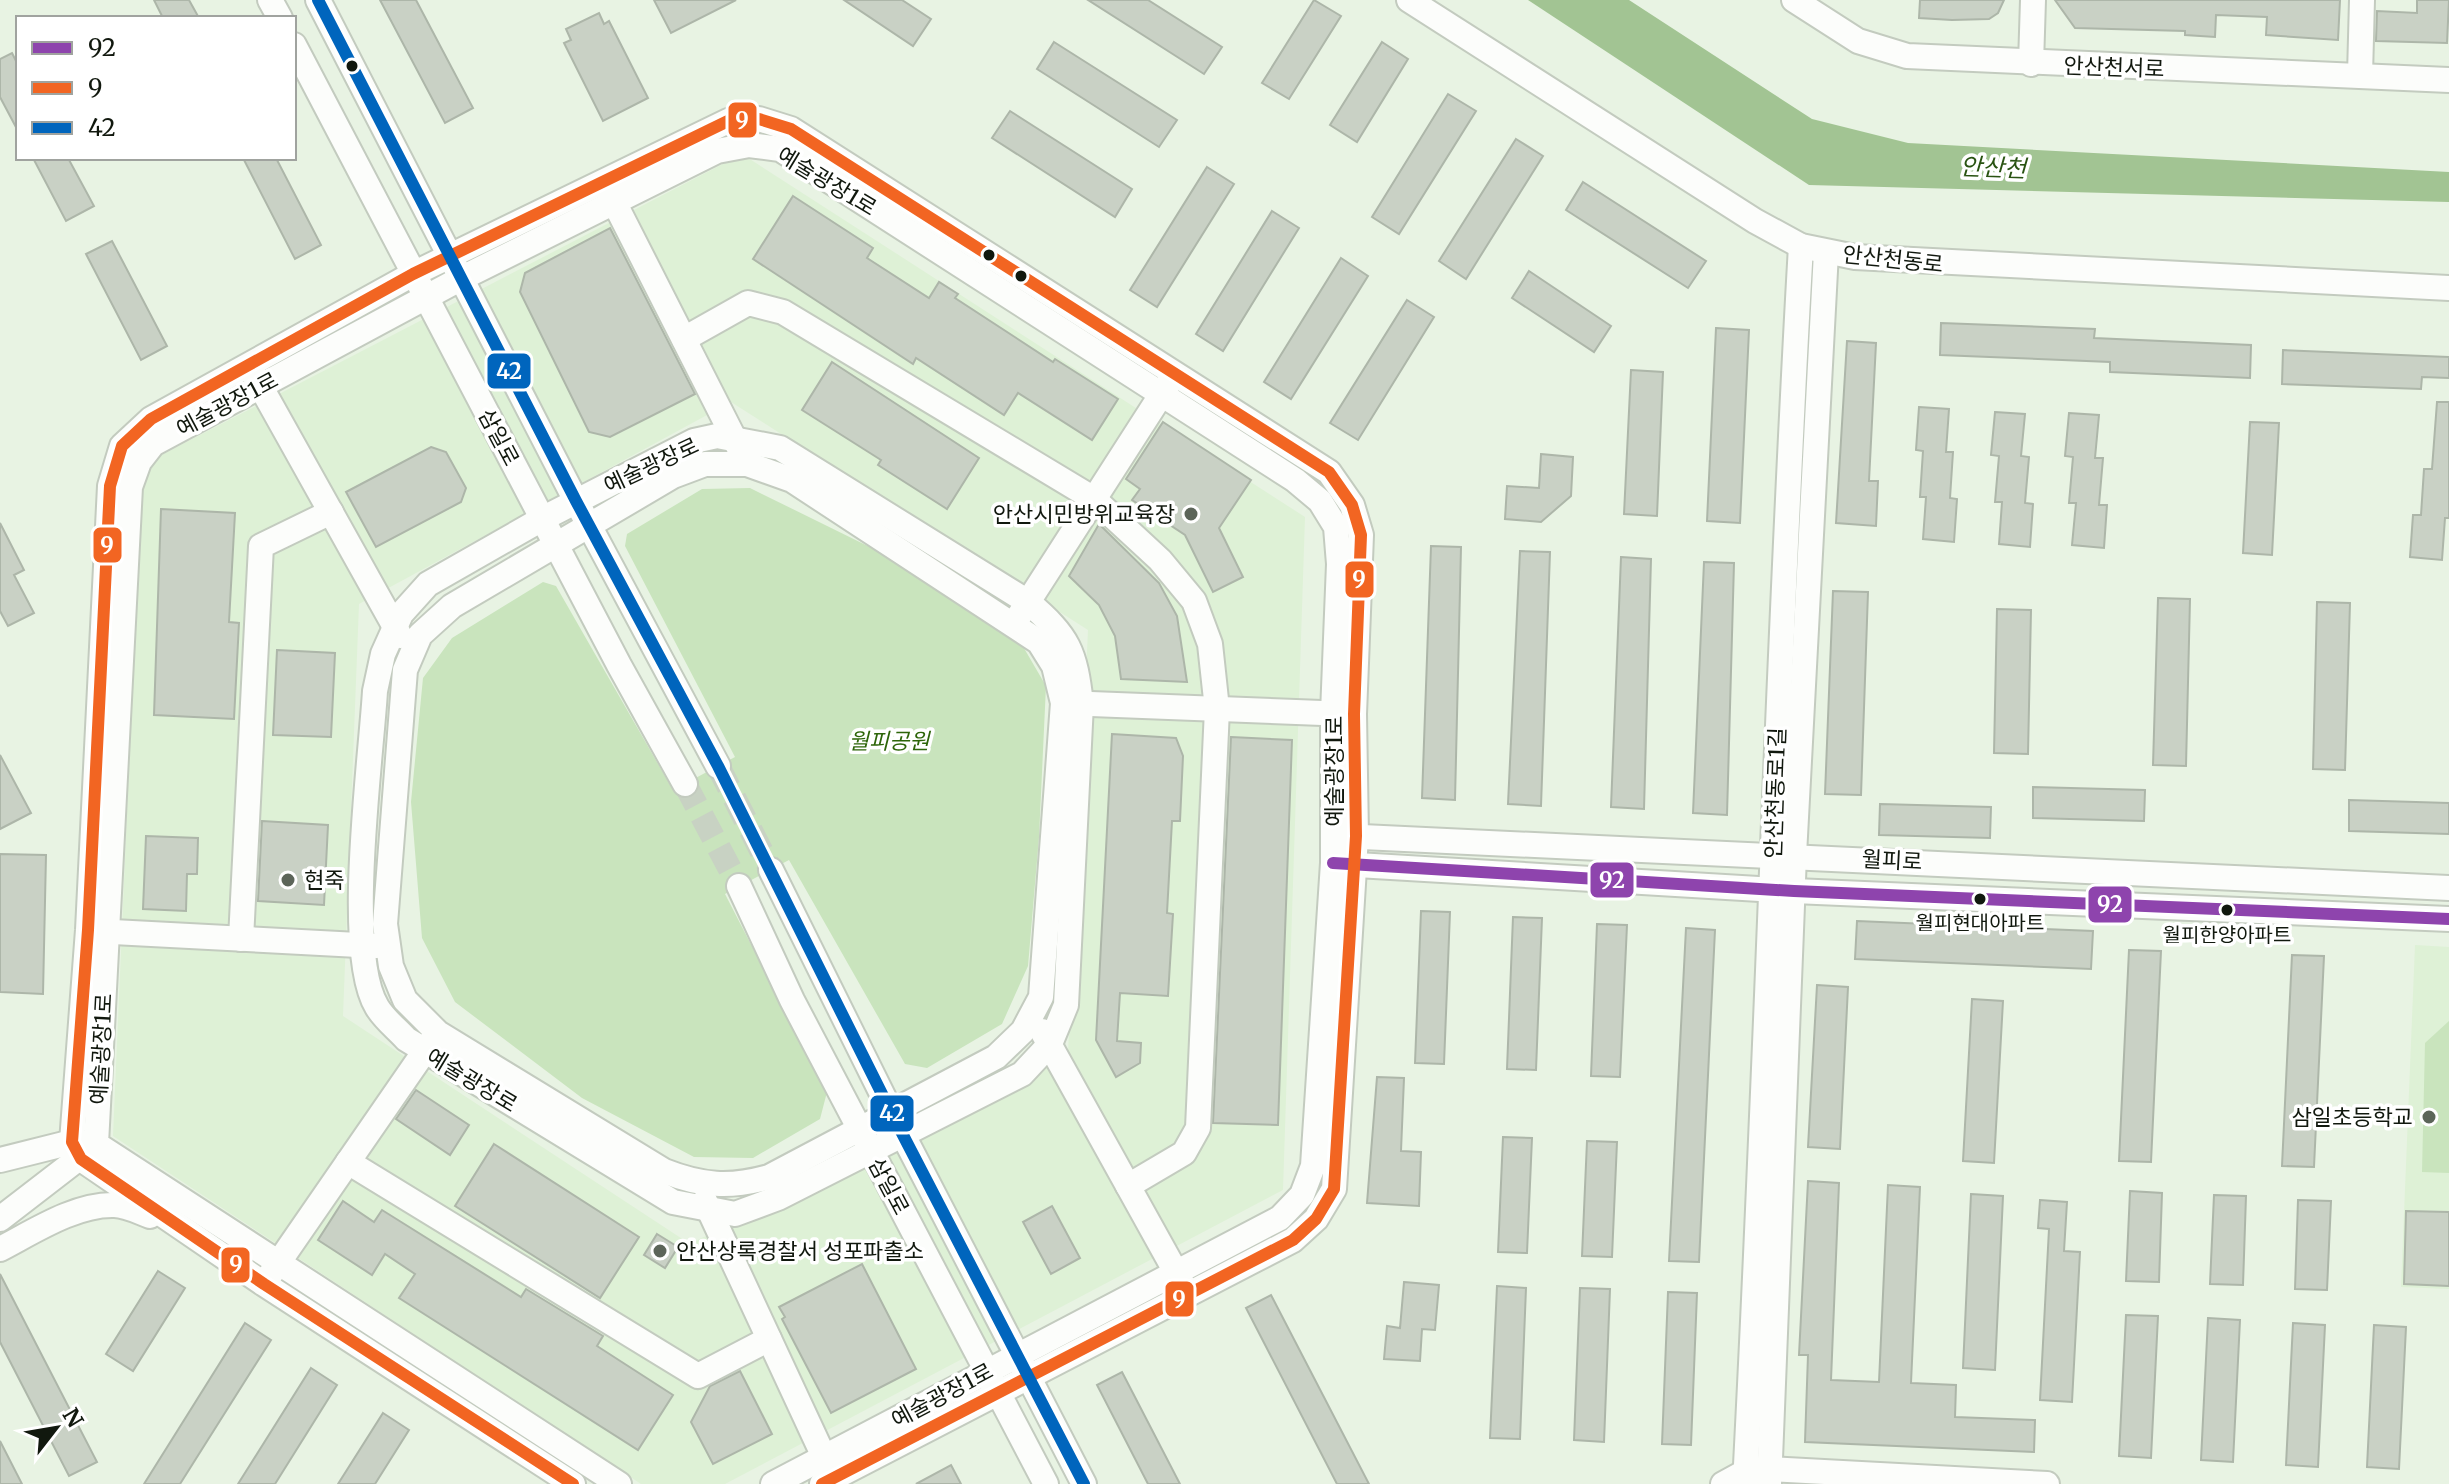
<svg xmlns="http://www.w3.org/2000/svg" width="2449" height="1484" viewBox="0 0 2449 1484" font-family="Merriweather,'Noto Sans KR',serif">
  <rect width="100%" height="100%" fill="#e8f3e3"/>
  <g fill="#def1d6" fill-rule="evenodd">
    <path d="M742,154L1305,517L1283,1190L725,1484H641L113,1136L142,465ZM731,402L1088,630L1068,1053L690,1244L343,1016L359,604Z"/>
    <path d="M2415,945L2449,947V1289L2401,1287Z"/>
  </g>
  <g fill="#c9e4bd">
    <path d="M750,488L884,554L1021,643L1046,686L1039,837L1028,966L1002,1024L927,1068L905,1064L789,860L725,894L827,1092L820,1119L753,1158L694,1157L582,1098L455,1002L422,938L411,802L423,678L452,638L543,582L556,586L673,790L735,757L625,546L627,534L702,489Z"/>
    <path d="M2449,1021V1173L2422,1172L2425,1043Z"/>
  </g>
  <path fill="#a2c493" d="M1528,0H1629L1812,119L1908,143L2449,172V202L1809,185Z"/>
  <g fill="#c9d1c5" stroke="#adb6a9" stroke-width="2">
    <path d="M154,0H189L199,18H163Z"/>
    <path d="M380,0H416L473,108L445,123Z"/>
    <path d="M654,0H736L671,33Z"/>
    <path d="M844,0H902L931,19L913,46Z"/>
    <path d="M1088,0H1148L1222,47L1204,74Z"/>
    <path d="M1314,0L1341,16L1289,99L1262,83Z"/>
    <path d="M1920,0H2004L1998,13L1989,19L1952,20L1919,18Z"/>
    <path d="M2055,0H2340L2338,40L2266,35L2267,17L2216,15L2215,37L2185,35V31L2075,28Z"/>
    <path d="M2417,0H2449L2447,43L2376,41L2377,11L2417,13Z"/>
    <path d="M599,13L604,24L609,21L648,98L603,121L564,43L571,40L566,29Z"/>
    <path d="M1054,42L1177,120L1159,147L1037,69Z"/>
    <path d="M1382,42L1408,59L1357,142L1330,125Z"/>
    <path d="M12,53L18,65V131L0,97V59Z"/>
    <path d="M1448,94L1476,111L1399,234L1372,217Z"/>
    <path d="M1010,111L1132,189L1115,217L992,138Z"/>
    <path d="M1516,139L1543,156L1466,279L1439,261Z"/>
    <path d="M33,158H68L94,206L66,221Z"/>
    <path d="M243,158H276L321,245L295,259Z"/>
    <path d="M1207,167L1234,184L1157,307L1130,290Z"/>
    <path d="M1583,182L1706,261L1688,288L1566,210Z"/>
    <path d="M793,196L873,248L867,258L929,298L939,282L958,294L955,298L1053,362L1055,359L1118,399L1092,440L1018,393L1004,415L916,358L913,364L753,259Z"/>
    <path d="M1272,211L1299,228L1223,351L1196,334Z"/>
    <path d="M610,228L695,394L610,437L589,432L520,292L525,273Z"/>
    <path d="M112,241L167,346L141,360L86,254Z"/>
    <path d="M1341,258L1368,276L1291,399L1264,382Z"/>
    <path d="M1529,271L1611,326L1594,352L1512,298Z"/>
    <path d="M1407,300L1434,317L1358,440L1330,423Z"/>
    <path d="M1941,323L2095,329L2094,338L2251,345L2250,378L2110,372V362L1940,355Z"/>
    <path d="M1716,328L1749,330L1740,523L1707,521Z"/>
    <path d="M1847,341L1876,343L1869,481H1878L1876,526L1836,523Z"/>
    <path d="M2283,350L2449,357V378L2422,377L2421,389L2282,384Z"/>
    <path d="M832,362L979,458L947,509L878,465L881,460L802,410Z"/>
    <path d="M1631,370L1663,372L1657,516L1624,514Z"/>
    <path d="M2437,402H2449V518H2445L2442,560L2410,557L2413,515H2421L2424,469H2432Z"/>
    <path d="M1919,407L1949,409L1946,452H1953L1950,498L1957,499L1954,542L1923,539L1926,497H1920L1923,451L1916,450Z"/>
    <path d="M1995,412L2025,414L2021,456L2029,457L2025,503L2033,504L2030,547L1999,544L2002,502H1995L1999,456L1991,455Z"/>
    <path d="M2069,413L2099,415L2095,458H2103L2099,505H2107L2104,548L2072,545L2076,503H2069L2073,457L2065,456Z"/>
    <path d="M1163,422L1251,480L1219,528L1243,577L1213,592L1185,535L1132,500L1140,489L1126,479Z"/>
    <path d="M2250,422L2279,423L2272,555L2243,553Z"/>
    <path d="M431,447L446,452L466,488L461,502L376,547L346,492Z"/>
    <path d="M1541,454L1573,457L1571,496L1541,522L1505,519L1507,486L1539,488Z"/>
    <path d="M161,509L235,513L229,622L239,623L234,719L154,715Z"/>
    <path d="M0,523L24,570L14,575L34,613L8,626L0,611Z"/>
    <path d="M1099,524L1159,583L1177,616L1187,682L1121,679L1115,636L1099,605L1069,576Z"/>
    <path d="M1431,546L1461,547L1455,800L1422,798Z"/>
    <path d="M1520,551L1550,552L1541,806L1508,804Z"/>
    <path d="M1621,557L1651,559L1644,809L1611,807Z"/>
    <path d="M1704,562L1734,563L1727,815L1693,813Z"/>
    <path d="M1833,591L1868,592L1861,795L1825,794Z"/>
    <path d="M2158,598L2190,599L2186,766L2153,765Z"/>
    <path d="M2317,602L2350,603L2345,770L2313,769Z"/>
    <path d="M1997,609L2031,610L2028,754L1994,753Z"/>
    <path d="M277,650L335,653L331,737L273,735Z"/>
    <path d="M1112,734L1176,738L1183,756L1180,821H1172L1167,913L1173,914L1168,996L1120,993L1117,1041L1141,1043L1140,1063L1116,1077L1096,1040Z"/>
    <path d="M1231,737L1292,740L1278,1125L1213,1123Z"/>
    <path d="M0,755L31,813L0,829Z"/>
    <path d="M2033,787L2145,790L2144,821L2033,818Z"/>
    <path d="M2349,800L2449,803V834L2349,831Z"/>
    <path d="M1880,804L1991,807L1990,838L1879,835Z"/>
    <path d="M262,821L328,825L324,905L258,901Z"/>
    <path d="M146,836L198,838L197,874H187L186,911L143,909Z"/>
    <path d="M0,854L46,855L43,994L0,992Z"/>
    <path d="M1421,911L1450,912L1444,1064L1415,1063Z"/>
    <path d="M1513,917L1542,918L1536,1070L1507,1069Z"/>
    <path d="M1857,921L2093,931L2091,969L1855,959Z"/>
    <path d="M1597,924L1627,925L1620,1077L1591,1076Z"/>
    <path d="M1686,928L1715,930L1699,1262L1669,1261Z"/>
    <path d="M2129,950L2161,951L2151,1162L2119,1161Z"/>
    <path d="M2292,955L2324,956L2314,1167L2282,1166Z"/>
    <path d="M1817,985L1848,987L1840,1149L1808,1147Z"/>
    <path d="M1972,999L2003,1001L1994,1163L1963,1161Z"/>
    <path d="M1377,1077L1404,1078L1401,1151L1421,1152L1419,1206L1367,1203Z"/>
    <path d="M416,1090L469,1125L450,1155L396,1119Z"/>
    <path d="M1503,1137L1532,1138L1527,1253L1498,1252Z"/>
    <path d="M1587,1141L1617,1142L1612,1257L1582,1256Z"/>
    <path d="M494,1144L639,1237L600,1298L455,1206Z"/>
    <path d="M1808,1181L1839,1183L1831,1380L1879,1382L1888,1185L1920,1187L1911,1383L1956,1385L1955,1417L2035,1420L2034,1452L1805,1442L1808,1355H1799Z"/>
    <path d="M2130,1191L2162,1193L2159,1282L2126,1281Z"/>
    <path d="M1971,1194L2003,1196L1995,1370L1963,1368Z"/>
    <path d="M2214,1195L2246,1196L2243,1285L2210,1284Z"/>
    <path d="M2040,1200L2067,1202L2064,1251L2080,1252L2072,1402L2040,1400L2049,1229L2038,1228Z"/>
    <path d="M2298,1200L2331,1201L2327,1290L2295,1289Z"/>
    <path d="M343,1201L374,1222L382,1210L521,1297L526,1289L603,1336L597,1346L673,1395L638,1450L399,1298L415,1274L385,1254L372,1275L318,1240Z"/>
    <path d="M1052,1206L1080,1258L1051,1274L1023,1222Z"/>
    <path d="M2406,1211L2449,1212V1286L2404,1284Z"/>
    <path d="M657,1234L678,1247L665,1268L644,1255Z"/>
    <path d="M862,1264L916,1369L831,1413L782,1319L785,1317L779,1307Z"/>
    <path d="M158,1271L185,1288L133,1371L106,1354Z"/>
    <path d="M0,1274L97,1462L69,1476L0,1342Z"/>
    <path d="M1404,1282L1439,1285L1435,1330L1422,1329L1420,1361L1384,1359L1387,1326L1400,1328Z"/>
    <path d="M1497,1286L1526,1288L1520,1439L1490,1438Z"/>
    <path d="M1580,1288L1610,1289L1604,1442L1574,1440Z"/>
    <path d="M1668,1292L1697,1293L1691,1445L1662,1444Z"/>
    <path d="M1271,1295L1369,1484H1337L1246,1308Z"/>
    <path d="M2126,1315L2158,1316L2151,1458L2119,1456Z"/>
    <path d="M2208,1318L2240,1320L2233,1462L2201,1460Z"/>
    <path d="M245,1323L271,1340L180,1484H144Z"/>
    <path d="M2293,1323L2325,1325L2318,1467L2286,1465Z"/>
    <path d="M2374,1325L2406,1327L2399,1469L2367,1467Z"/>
    <path d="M311,1368L337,1385L275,1484H238Z"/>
    <path d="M740,1371L772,1434L713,1464L691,1422L710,1386Z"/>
    <path d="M1122,1372L1180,1484H1148L1097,1385Z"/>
    <path d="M383,1413L409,1430L375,1484H338Z"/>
    <path d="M0,1441L22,1484H0Z"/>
    <path d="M951,1465L961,1484H916Z"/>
  </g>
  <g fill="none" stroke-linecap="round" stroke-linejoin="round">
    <g stroke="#c8d2c3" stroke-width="24" stroke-dasharray="24 12" stroke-linecap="butt">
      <path d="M718,766L771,870"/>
      <path d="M685,784L739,886"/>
    </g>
    <defs>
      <g id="minor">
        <path d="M270,0L280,18"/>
        <path d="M318,0L576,501L718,766"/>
        <path d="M1409,0L1755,221L1801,246L1855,257L2449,288"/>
        <path d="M1794,0L1858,41L1907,56L2449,80"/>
        <path d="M294,45L619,665L685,784"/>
        <path d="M2031,64L2033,0"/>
        <path d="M2360,75L2362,0"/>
        <path d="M607,188L739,448"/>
        <path d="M684,339L748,303L783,312L1094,499L1160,560L1194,601L1210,644L1217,709L1198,1128L1184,1153L1128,1186"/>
        <path d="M252,371L400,636"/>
        <path d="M717,436L780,448L1028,602C1069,637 1075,651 1081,704L1066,1005L1050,1044L1022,1074L778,1198L735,1214L673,1202L406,1039C397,1029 384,1019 377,1007C344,953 371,760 375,691L383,654L401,614L428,584L542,519L694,441Z"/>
        <path d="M705,464H747L792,480L1039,642L1054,666L1063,703L1041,997L1023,1031L996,1057L769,1177C730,1188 702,1186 664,1171L438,1033L405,1000L391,966L385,924L405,670L420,635L452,606L673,476Z"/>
        <path d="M1019,616L1170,381"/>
        <path d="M1065,703L1348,714"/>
        <path d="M1341,836L2449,888"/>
        <path d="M1340,864L1794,891L2449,919"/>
        <path d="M771,870L890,1110L1084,1484"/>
        <path d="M739,886L792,1000L1046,1484"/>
        <path d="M94,931L377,946"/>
        <path d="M241,939L261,546L331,512"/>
        <path d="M1042,1031L1183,1285"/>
        <path d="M0,1160L72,1142L86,1143"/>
        <path d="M348,1162L698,1376L769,1339"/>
        <path d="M705,1201L831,1472"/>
        <path d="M0,1219L92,1148"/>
        <path d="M0,1249C33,1232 75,1204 114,1205C126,1205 139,1212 150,1216"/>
        <path d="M270,1275L433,1039"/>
        <path d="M573,1484L264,1284L81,1159L72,1142L88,930L110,486L122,446L151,419L413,274L728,121L759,119L791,129L1329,472L1352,505L1361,535L1354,714L1356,836L1334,1189L1316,1219L1293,1240L822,1484"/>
        <path d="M619,1484L96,1144L130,487L139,462L153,444L460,279L717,151L749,145L780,149L1295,480L1320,501L1336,527L1339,564L1333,713V863L1313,1166L1302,1195L1280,1218L773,1484"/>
        <path d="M1723,1484L1745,1472L1769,1469L2047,1484"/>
        <path d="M1745,1484C1767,1071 1777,658 1801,246"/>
        <path d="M1769,1484L1794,855L1826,252"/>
      </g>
    </defs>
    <use href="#minor" stroke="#c3cbbf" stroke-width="28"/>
    <use href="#minor" stroke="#fcfdfb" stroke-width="24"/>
    <defs>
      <path id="bus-1" d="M1333,863L1794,891L2449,919"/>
      <path id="bus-2" d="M573,1484L264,1284L81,1159L72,1142L88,930L110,486L122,446L151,419L413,274L728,121L759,119L791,129L1329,472L1352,505L1361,535L1354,714L1356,836L1334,1189L1316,1219L1293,1240L822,1484"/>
      <path id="bus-3" d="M318,0L576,501L718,766L890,1110L1084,1484"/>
    </defs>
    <use href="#bus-1" stroke="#fff" stroke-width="18"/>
    <use href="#bus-2" stroke="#fff" stroke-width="18"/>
    <use href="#bus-3" stroke="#fff" stroke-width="18"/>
    <use href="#bus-1" stroke="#8e44ad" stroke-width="12"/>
    <use href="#bus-2" stroke="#f26522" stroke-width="12"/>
    <use href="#bus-3" stroke="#0065bd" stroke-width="12"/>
  </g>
  <g fill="#11180e" stroke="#fff" stroke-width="3">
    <circle cx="352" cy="66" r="7"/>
    <circle cx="989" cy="255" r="7"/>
    <circle cx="1021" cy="276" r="7"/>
    <circle cx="1980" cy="899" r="7"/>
    <circle cx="2227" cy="910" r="7"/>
  </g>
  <g fill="#5c6559" stroke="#fff" stroke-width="3">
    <circle cx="1191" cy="514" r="8"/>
    <circle cx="288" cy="880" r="8"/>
    <circle cx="2429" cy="1117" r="8"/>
    <circle cx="660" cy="1251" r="8"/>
  </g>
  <g text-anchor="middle" stroke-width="7" stroke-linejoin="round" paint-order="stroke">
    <g font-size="20" fill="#11180e" stroke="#fff">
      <text x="1980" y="930">월피현대아파트</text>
      <text x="2227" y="942">월피한양아파트</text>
    </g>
    <g font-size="22" fill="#11180e" stroke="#fff">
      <text transform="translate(2114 67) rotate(2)" y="8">안산천서로</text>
      <text transform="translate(827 181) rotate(31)" y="8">예술광장1로</text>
      <text transform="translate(1893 259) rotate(6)" y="8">안산천동로</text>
      <text transform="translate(227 404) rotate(-28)" y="8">예술광장1로</text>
      <text transform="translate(499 437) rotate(62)" y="8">삼일로</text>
      <text transform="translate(651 465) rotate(-25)" y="8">예술광장로</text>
      <text transform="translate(1334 771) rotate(-90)" y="8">예술광장1로</text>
      <text transform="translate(1775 793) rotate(-88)" y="8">안산천동로1길</text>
      <text transform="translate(1892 860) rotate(3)" y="8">월피로</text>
      <text transform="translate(101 1049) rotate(-87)" y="8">예술광장1로</text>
      <text transform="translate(472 1080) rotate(31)" y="8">예술광장로</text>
      <text transform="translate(889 1186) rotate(62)" y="8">삼일로</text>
      <text transform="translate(942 1395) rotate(-28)" y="8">예술광장1로</text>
    </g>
    <g font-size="22" fill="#11180e" stroke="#fff" text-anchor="end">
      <text x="1175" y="522">안산시민방위교육장</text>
      <text x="304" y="888" text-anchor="start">현죽</text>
      <text x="2413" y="1125">삼일초등학교</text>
      <text x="676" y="1259" text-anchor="start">안산상록경찰서 성포파출소</text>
    </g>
    <g font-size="22" font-style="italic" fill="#2d6509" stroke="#fff">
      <text x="889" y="749">월피공원</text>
    </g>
    <g font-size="24" font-style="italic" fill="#295312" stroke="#fff">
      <text transform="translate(1993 168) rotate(2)" y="8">안산천</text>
    </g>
  </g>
  <g stroke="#fff" stroke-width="3">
    <rect x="727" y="101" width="31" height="38" rx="8" fill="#f26522"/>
    <rect x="486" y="352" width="46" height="38" rx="8" fill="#0065bd"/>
    <rect x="92" y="526" width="31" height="38" rx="8" fill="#f26522"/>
    <rect x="1344" y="560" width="31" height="39" rx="8" fill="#f26522"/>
    <rect x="1589" y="861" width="46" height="38" rx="8" fill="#8e44ad"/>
    <rect x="2087" y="885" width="46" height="39" rx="8" fill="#8e44ad"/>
    <rect x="869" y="1094" width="46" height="39" rx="8" fill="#0065bd"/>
    <rect x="220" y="1246" width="31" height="38" rx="8" fill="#f26522"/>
    <rect x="1164" y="1280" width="31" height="38" rx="8" fill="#f26522"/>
  </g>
  <g font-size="22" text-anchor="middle" font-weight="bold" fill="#fff">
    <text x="742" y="128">9</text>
    <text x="509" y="379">42</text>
    <text x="107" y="553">9</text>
    <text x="1359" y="587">9</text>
    <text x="1612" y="888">92</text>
    <text x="2110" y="912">92</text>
    <text x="892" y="1121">42</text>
    <text x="236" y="1272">9</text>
    <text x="1179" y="1307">9</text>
  </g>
  <rect x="16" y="16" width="280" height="144" fill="#ffffff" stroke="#a0a39f" stroke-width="2"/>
  <rect x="32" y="42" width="40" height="12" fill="#8e44ad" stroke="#a0a39f" stroke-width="2"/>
  <text x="88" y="56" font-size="24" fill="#11180e">92</text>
  <rect x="32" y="82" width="40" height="12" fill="#f26522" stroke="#a0a39f" stroke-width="2"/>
  <text x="88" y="96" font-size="24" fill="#11180e">9</text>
  <rect x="32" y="122" width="40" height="12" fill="#0065bd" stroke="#a0a39f" stroke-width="2"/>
  <text x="88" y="136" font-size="24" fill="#11180e">42</text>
  <g transform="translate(56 1428) rotate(59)" stroke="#ffffff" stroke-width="6" paint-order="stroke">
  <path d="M0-6L14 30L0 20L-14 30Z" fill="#11180e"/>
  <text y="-12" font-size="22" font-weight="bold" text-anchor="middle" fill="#11180e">N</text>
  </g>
</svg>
